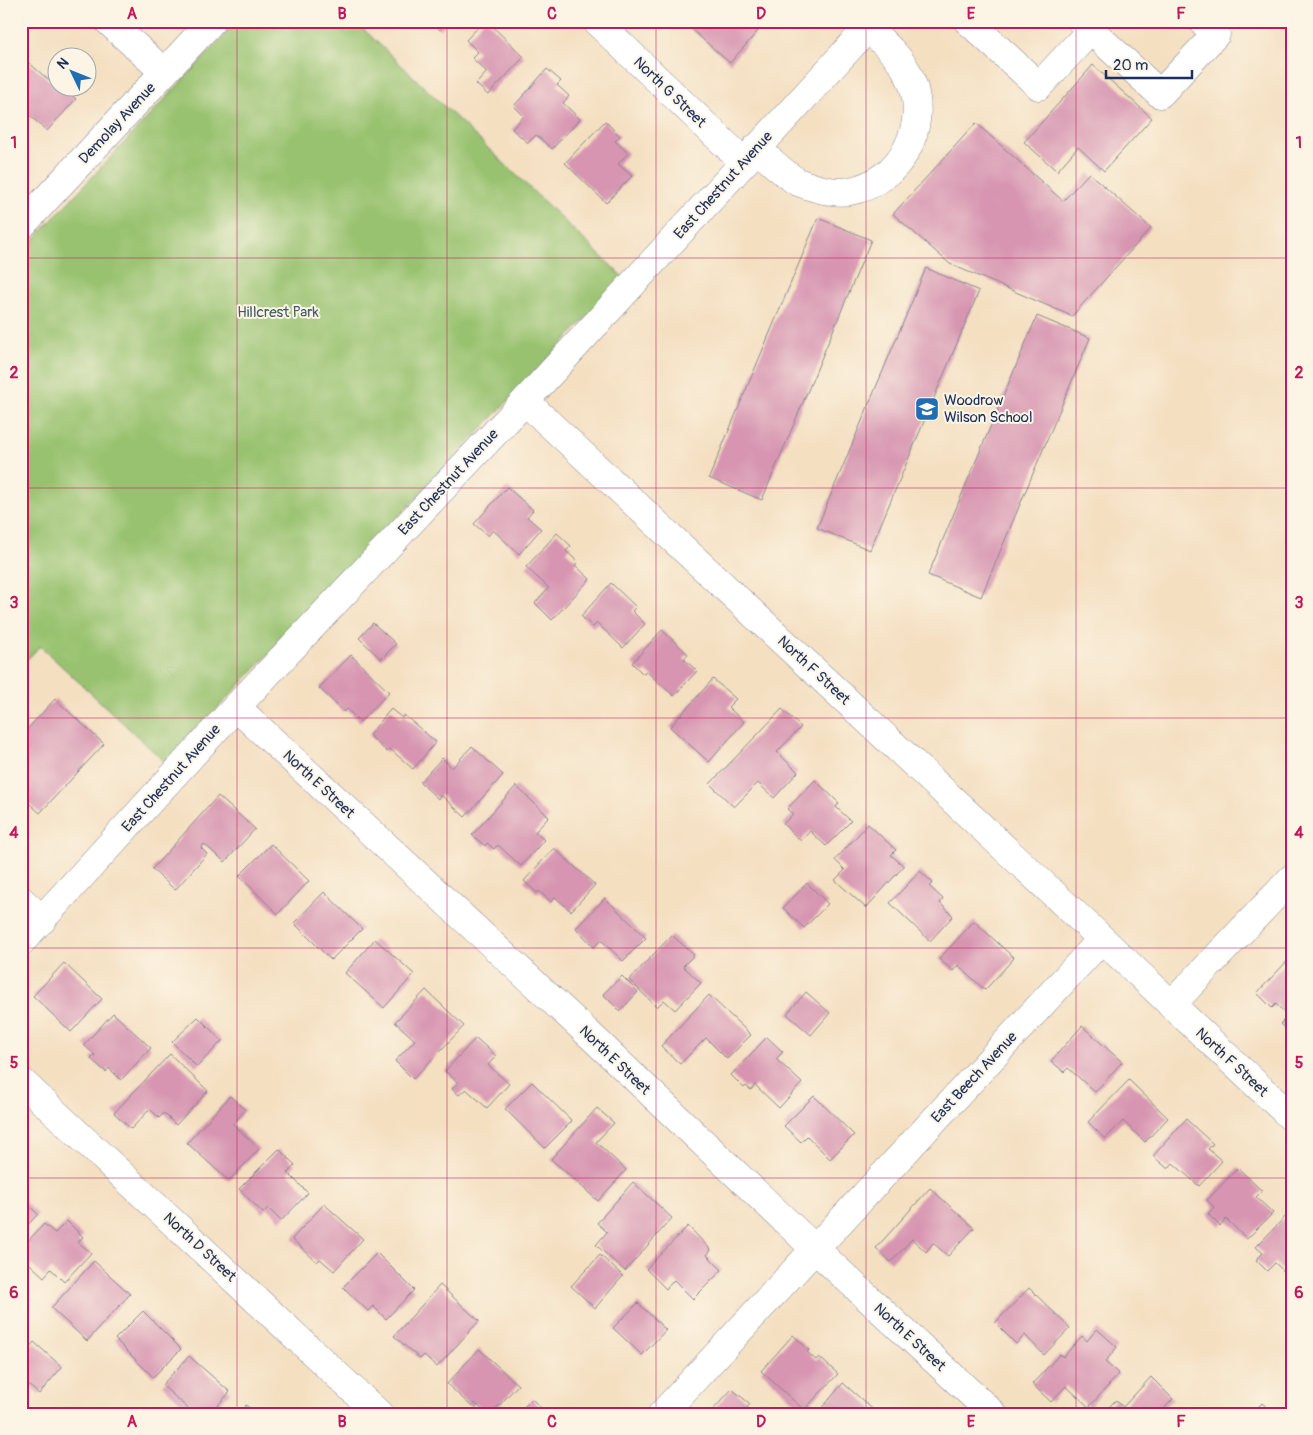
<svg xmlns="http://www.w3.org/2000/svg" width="1313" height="1435" viewBox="0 0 1313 1435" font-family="Pangolin,sans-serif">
  <rect width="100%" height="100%" fill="#fcf5e5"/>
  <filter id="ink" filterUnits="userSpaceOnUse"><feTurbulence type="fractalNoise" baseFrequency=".02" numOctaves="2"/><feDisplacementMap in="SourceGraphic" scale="10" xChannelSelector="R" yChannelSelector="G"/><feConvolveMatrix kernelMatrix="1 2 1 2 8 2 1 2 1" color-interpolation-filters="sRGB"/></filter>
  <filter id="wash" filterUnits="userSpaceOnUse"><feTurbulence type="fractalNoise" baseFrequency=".0096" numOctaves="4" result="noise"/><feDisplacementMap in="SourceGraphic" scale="20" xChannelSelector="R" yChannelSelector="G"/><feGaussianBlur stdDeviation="1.12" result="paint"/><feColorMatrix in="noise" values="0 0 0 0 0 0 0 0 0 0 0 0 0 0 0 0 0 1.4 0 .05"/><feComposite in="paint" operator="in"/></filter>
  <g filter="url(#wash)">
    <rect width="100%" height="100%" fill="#f4dfc1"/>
    <path fill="#99c26f" stroke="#5a7866" d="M238,21H355L624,278L166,763L40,646L21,666V253Z"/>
    <g id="blocks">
      <g fill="#d795b1">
        <path d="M431,21H448L440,30Z"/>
        <path d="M484,21H487L524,57L488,95L476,84L487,72L472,58L478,52L466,40Z"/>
        <path d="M698,21H761L764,24L730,63L691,29Z"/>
        <path d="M29,63L50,81L53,78L58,82V88H64L76,99L47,131L27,113L21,120V71Z"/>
        <path d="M1093,65L1152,118L1104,171L1078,147L1057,171L1024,142Z"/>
        <path d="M547,69L561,81L557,85L569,96L563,103L580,119L552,149L536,135L528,143L512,129L524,116L514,106Z"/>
        <path d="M605,121L620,136L615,141L628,153L618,164L632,176L606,203L565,163Z"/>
        <path d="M976,123L1063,201L1089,173L1151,228L1072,316L950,264L893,214Z"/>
        <path d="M818,218L871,240L762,500L709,478Z"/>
        <path d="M926,268L979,291L870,550L817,528Z"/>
        <path d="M1037,316L1090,338L981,597L928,575Z"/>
        <path d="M507,487L533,510L527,517L541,529L519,554L493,530L488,536L474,524Z"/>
        <path d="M557,533L571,546L566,551L578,562L575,565L590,579L552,620L535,603L549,588L526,567Z"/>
        <path d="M611,583L636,607L632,611L645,624L623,648L597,623L593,627L581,616Z"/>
        <path d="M373,623L396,644L381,659L359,638Z"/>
        <path d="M662,630L688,654L684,659L697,671L674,696L646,671L643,674L632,663Z"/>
        <path d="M351,655L389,692L360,722L347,709L344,712L319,688Z"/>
        <path d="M713,679L736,699L728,707L744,722L709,762L670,727Z"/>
        <path d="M55,699L104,744L40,813L21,796V736Z"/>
        <path d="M391,709L402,718L404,715L436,742L413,769L390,749L387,752L369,735Z"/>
        <path d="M782,709L801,727L777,752L798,772L774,798L758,783L734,807L710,784Z"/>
        <path d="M472,746L503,775L465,817L441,795L438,799L420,782L442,758L452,768Z"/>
        <path d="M815,780L839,803L836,807L851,821L826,846L810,831L801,841L783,824L793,814L787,809Z"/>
        <path d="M516,786L549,817L535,832L544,840L521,866L498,845L494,849L487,843L485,846L472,835Z"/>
        <path d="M218,796L255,829L225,862L204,844L201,848L207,854L175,890L152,869Z"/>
        <path d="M868,824L896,850L891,855L904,866L866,908L835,880L845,870L835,860Z"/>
        <path d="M271,844L309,881L278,914L239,876Z"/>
        <path d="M554,848L595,885L571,911L555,897L551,902L539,891L537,893L524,881Z"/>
        <path d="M920,871L933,883L929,886L943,899L940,903L953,916L930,941L890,903Z"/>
        <path d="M807,883L828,904L804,928L783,908Z"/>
        <path d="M324,892L362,929L331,960L294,923Z"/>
        <path d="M605,898L646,938L623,961L601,940L594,947L576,928Z"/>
        <path d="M974,921L1014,958L985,990L958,965L953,971L939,959Z"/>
        <path d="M672,935L694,955L683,966L701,983L675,1010L664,1000L657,1007L629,980Z"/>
        <path d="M375,939L414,974L384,1008L345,973Z"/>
        <path d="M1292,956V1035L1280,1024L1288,1016L1276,1004L1272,1008L1257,993Z"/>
        <path d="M64,963L102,999L71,1032L33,996Z"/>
        <path d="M622,976L638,992L620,1011L603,994Z"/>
        <path d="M426,990L464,1026L413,1079L395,1061L415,1040L395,1022Z"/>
        <path d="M806,992L830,1013L811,1035L787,1014Z"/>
        <path d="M709,995L751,1035L727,1059L706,1038L680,1064L661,1046Z"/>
        <path d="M113,1013L151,1048L121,1080L109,1068L106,1072L91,1059L95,1055L84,1045Z"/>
        <path d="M198,1017L222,1041L197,1067L172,1042Z"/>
        <path d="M1082,1026L1122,1062L1095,1092L1068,1068L1064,1072L1051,1061Z"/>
        <path d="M767,1037L783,1052L776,1059L802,1083L779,1108L755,1085L751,1090L746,1086L744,1088L731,1075Z"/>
        <path d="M476,1038L496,1056L488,1065L509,1084L487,1108L466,1089L459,1095L452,1089L458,1083L445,1071Z"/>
        <path d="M170,1054L208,1091L176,1125L164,1113L159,1118L150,1109L131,1129L114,1113Z"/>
        <path d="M1129,1080L1168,1118L1145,1142L1123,1121L1105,1139L1088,1122Z"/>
        <path d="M532,1082L572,1121L545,1148L505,1109Z"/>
        <path d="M230,1096L245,1110L233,1124L259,1149L229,1181L187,1143Z"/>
        <path d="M814,1096L854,1135L830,1159L807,1136L801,1142L784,1126Z"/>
        <path d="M597,1108L614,1123L596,1142L626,1170L598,1201L551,1159Z"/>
        <path d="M1186,1119L1213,1144L1208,1149L1222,1161L1199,1186L1173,1163L1168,1169L1153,1156Z"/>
        <path d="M279,1149L295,1165L288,1173L308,1193L281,1221L268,1208L263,1213L239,1189Z"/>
        <path d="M1238,1168L1262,1191L1256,1197L1273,1213L1247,1239L1226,1219L1220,1226L1208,1214L1214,1207L1207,1200Z"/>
        <path d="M633,1182L672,1218L625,1271L596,1245L607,1232L597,1223Z"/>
        <path d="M930,1188L974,1228L948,1256L933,1243L926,1252L912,1239L891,1262L876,1248Z"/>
        <path d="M21,1199L38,1214L21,1232Z"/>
        <path d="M324,1204L363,1239L334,1271L320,1259L317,1262L292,1239Z"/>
        <path d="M1287,1215L1292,1220V1279L1275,1263L1267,1271L1256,1260L1263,1253L1256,1247Z"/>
        <path d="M67,1221L83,1237L78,1242L91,1253L64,1282L51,1269L44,1277L21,1256V1248L44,1224L55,1233Z"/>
        <path d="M688,1226L711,1250L707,1255L722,1270L693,1299L674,1280L666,1289L646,1269Z"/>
        <path d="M377,1253L414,1290L386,1319L373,1306L368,1311L343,1287Z"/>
        <path d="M600,1255L623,1276L595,1308L571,1286Z"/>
        <path d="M94,1261L130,1294L87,1341L51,1308Z"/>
        <path d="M440,1285L479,1321L437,1367L424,1355L420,1359L394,1336Z"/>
        <path d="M1029,1288L1070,1328L1044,1355L1025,1335L1016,1344L995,1323Z"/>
        <path d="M638,1303L666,1330L642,1355L613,1328Z"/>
        <path d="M143,1311L181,1349L153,1377L115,1339Z"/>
        <path d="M1097,1329L1117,1347L1105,1362L1119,1374L1089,1407L1066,1386L1051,1402L1032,1384L1060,1354L1063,1357L1082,1336L1087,1341Z"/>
        <path d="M793,1335L809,1350L807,1352L816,1360L819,1357L838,1374L804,1410L761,1371Z"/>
        <path d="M34,1342L62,1367L39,1394L21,1379V1357Z"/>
        <path d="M479,1349L518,1385L491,1414H487L475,1403L472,1407L447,1384Z"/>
        <path d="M189,1356L230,1392L210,1414H194L162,1385Z"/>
        <path d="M1151,1377L1173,1399L1161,1412L1163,1414H1102L1116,1400L1123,1407Z"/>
        <path d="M843,1383L878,1414H817Z"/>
        <path d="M732,1389L750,1404L742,1414H715L712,1411Z"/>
        <path d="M532,1399L547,1414H517Z"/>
        <path d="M1262,1403L1274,1414H1252Z"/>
        <path d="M246,1405L256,1414H239Z"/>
      </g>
    </g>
  </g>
  <g filter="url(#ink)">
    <use href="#blocks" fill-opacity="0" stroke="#888790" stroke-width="1"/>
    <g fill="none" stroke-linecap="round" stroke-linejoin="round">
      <defs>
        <g id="minor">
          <path d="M108,21L164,72"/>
          <path d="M596,21L744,162"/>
          <path d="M968,21L1039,86L1091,30"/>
          <path d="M1081,21L1160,94L1216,34L1202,21"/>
          <path d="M756,148C767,157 787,177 798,182C814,188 832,194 850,191C900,182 930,127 911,80C903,59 884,43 867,28"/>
          <path d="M21,226L212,21"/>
          <path d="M525,401L1102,939L1292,1118"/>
          <path d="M236,707L592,1037L815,1249L993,1414"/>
          <path d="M21,900L42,920"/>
          <path d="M21,942L236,707L525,401L874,21"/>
          <path d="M1171,1005L1292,878"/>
          <path d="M21,1081L379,1414"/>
          <path d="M662,1414L1102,939"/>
        </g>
      </defs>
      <use href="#minor" stroke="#888790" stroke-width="29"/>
      <use href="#minor" stroke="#fff" stroke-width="28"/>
    </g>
  </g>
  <path fill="none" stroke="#c2185b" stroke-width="1" stroke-opacity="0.55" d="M237,21V1414M447,21V1414M656,21V1414M866,21V1414M1076,21V1414M21,258H1292M21,488H1292M21,718H1292M21,948H1292M21,1178H1292"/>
  <defs>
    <symbol id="school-square" viewBox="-11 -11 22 22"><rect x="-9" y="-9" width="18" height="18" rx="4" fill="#1f6fb2" stroke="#fcf5e5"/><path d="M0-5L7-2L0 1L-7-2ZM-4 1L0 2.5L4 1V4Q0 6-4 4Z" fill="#fff"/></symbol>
  </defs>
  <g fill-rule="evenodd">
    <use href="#school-square" x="913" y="395" width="28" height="28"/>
  </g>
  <g text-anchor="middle" stroke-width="4" stroke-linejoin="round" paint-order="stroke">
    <g font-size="15" fill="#1b2f5e" stroke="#fcf5e5">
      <text transform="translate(670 92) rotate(44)" y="5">North G Street</text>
      <text transform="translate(117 123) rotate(-47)" y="5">Demolay Avenue</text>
      <text transform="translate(723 185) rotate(-48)" y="5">East Chestnut Avenue</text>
      <text transform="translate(448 482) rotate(-47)" y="5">East Chestnut Avenue</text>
      <text transform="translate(814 670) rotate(43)" y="5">North F Street</text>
      <text transform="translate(171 778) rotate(-48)" y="5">East Chestnut Avenue</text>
      <text transform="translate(319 784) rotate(43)" y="5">North E Street</text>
      <text transform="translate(615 1060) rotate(44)" y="5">North E Street</text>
      <text transform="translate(1232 1062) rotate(43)" y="5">North F Street</text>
      <text transform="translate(974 1077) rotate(-47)" y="5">East Beech Avenue</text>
      <text transform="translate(200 1247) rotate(43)" y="5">North D Street</text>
      <text transform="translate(910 1337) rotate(43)" y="5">North E Street</text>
    </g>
    <g font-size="15" fill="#415b63" stroke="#fcf5e5">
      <text x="278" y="317">Hillcrest Park</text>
    </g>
    <g font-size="15" fill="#1b2f5e" stroke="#fcf5e5" text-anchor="start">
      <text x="944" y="405">Woodrow<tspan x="944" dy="17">Wilson School</tspan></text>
    </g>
  </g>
  <rect width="1313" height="1435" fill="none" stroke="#fcf5e5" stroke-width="55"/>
  <g transform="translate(72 72) rotate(313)"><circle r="24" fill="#fcf5e5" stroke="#a2a6af"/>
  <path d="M0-4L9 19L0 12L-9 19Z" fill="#1f6fb2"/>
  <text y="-8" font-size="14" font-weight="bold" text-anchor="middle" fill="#1b2f5e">N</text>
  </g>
  <path d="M1106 70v8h86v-8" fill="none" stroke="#1b2f5e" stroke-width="2.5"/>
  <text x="1113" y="70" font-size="15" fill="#1b2f5e" stroke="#fcf5e5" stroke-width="4" paint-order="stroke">20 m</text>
  <rect x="28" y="28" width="1258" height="1380" fill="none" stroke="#c2185b" stroke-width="2"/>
  <g font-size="16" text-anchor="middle" font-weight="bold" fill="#c2185b">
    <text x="132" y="19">A</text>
    <text x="342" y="19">B</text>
    <text x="552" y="19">C</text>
    <text x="761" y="19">D</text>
    <text x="971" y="19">E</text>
    <text x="1181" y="19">F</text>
    <text x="14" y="148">1</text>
    <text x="1299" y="148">1</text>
    <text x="14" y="378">2</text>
    <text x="1299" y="378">2</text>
    <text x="14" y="608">3</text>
    <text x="1299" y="608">3</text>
    <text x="14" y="838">4</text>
    <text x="1299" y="838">4</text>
    <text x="14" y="1068">5</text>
    <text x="1299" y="1068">5</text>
    <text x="14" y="1298">6</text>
    <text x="1299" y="1298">6</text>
    <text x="132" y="1427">A</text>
    <text x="342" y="1427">B</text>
    <text x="552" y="1427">C</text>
    <text x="761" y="1427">D</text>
    <text x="971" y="1427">E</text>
    <text x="1181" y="1427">F</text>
  </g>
</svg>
